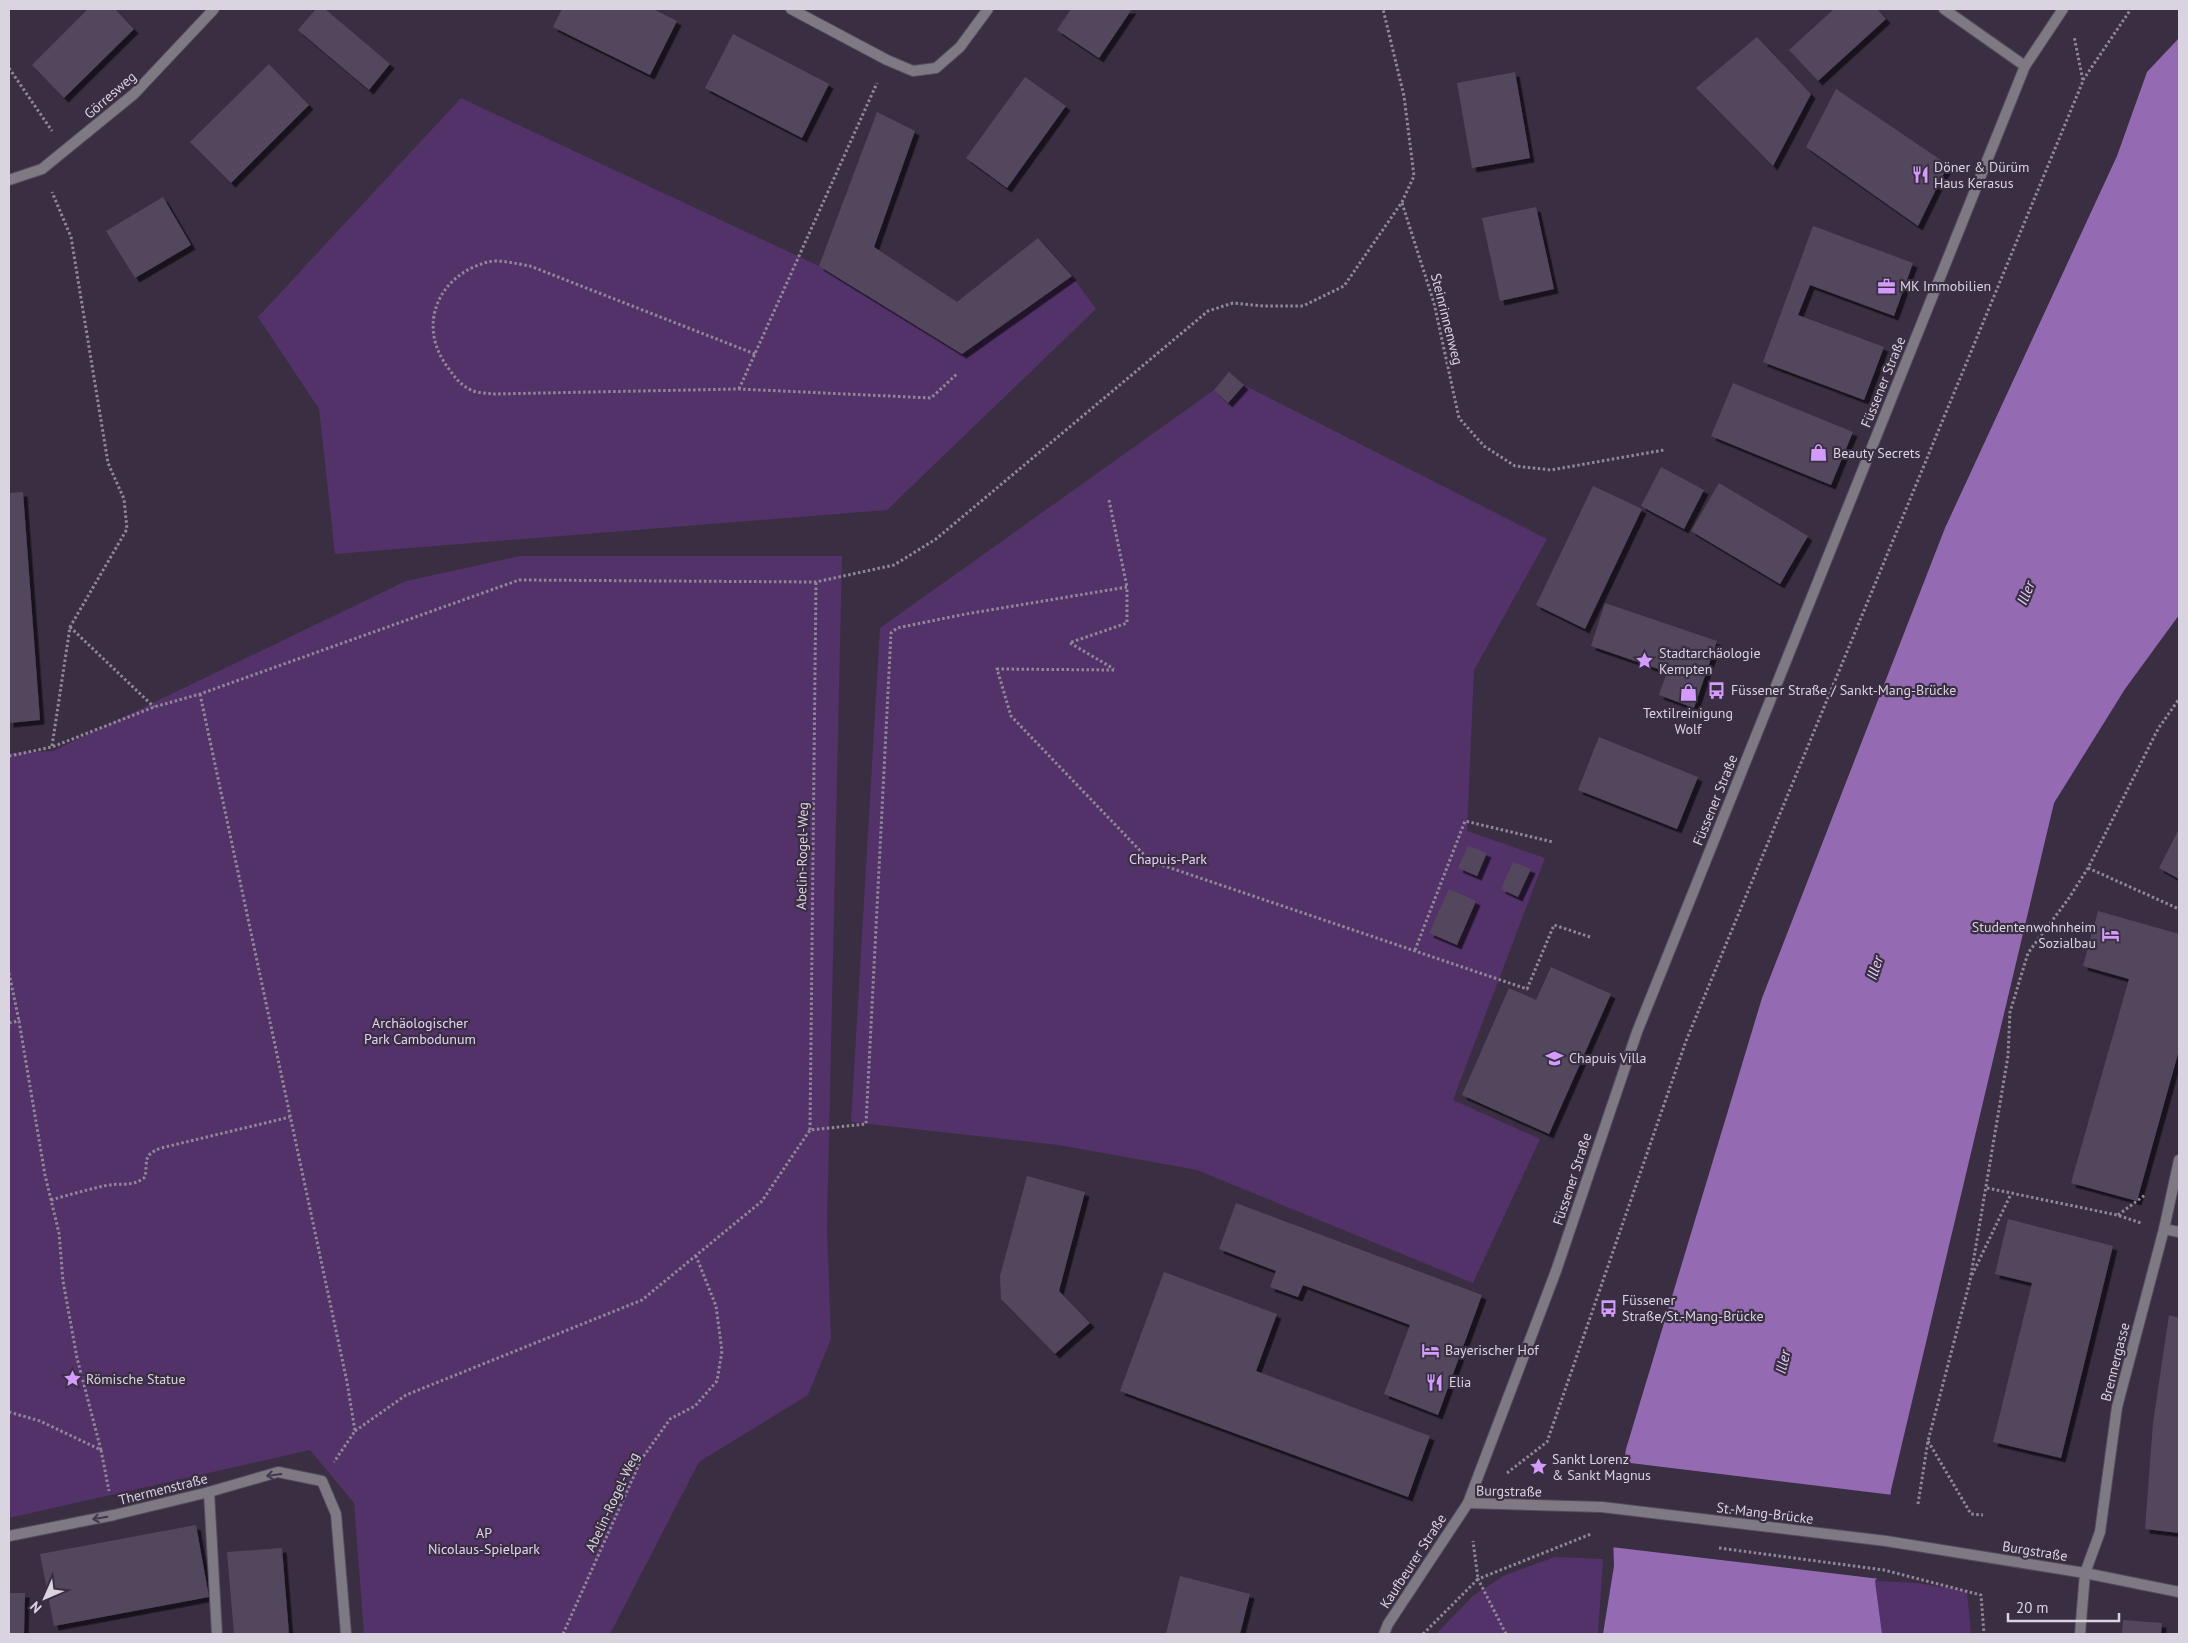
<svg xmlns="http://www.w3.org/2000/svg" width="2188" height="1643" viewBox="0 0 2188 1643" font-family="'PT Sans',sans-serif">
  <defs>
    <filter id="shadow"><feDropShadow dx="4.5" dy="4.5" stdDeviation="0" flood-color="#0009"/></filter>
  </defs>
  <rect width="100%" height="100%" fill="#3a2e43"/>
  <g fill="#523269">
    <path d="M461,98L819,266L962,354L1072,276L1096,309L887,510L335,554L319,409L258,317Z"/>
    <path d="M1244,385L1547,539L1474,670L1467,831L1545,858L1453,1100L1540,1139L1473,1283L1197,1170L1059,1145L851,1122L880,628L1214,390L1228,403Z"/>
    <path d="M520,556H842L827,1226L831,1339L808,1395L699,1462L610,1634H364L354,1503L310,1450L9,1518V753L53,751L406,581Z"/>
    <path d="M1555,1557L1603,1559L1598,1634H1436L1473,1596L1505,1575Z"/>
    <path d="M1875,1581L1917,1583L1967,1591L1971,1634H1882Z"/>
  </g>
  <path fill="#946bb2" d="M2179,38V615L2125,689L2054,803L1891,1490L1884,1570L1875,1581L1882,1634H1603L1614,1566L1613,1534L1626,1449L1762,998L1945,528L2117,156L2147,72Z"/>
  <path fill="#3a2e43" d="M1622,1462L1893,1495L1886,1571L1880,1579L1611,1547L1610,1534Z"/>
  <g fill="#53475d" filter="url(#shadow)">
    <path d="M88,9H115L134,29L64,98L32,65Z"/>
    <path d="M316,9H325L390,64L369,90L298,30Z"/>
    <path d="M562,9H653L677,21L650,75L553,27Z"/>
    <path d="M1071,9H1132L1099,58L1057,30Z"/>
    <path d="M1834,9H1877L1886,19L1818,81L1789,50Z"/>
    <path d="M733,34L829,84L802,138L705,88Z"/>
    <path d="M1757,37L1811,94L1773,166L1696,88Z"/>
    <path d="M269,64L309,105L231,183L190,142Z"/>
    <path d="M1515,72L1530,158L1472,168L1457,83Z"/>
    <path d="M1025,77L1066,106L1007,188L966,158Z"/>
    <path d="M1836,89L1948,165L1918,226L1806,147Z"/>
    <path d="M877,112L915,131L874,247L957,302L1038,238L1072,276L962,354L819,266Z"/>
    <path d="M163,197L191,245L135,278L106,231Z"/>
    <path d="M1536,207L1554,289L1500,301L1482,218Z"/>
    <path d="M1813,226L1913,263L1894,316L1810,285L1798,315L1884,347L1864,400L1763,362Z"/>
    <path d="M1229,372L1244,385L1228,403L1214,390Z"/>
    <path d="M1733,383L1853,432L1831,485L1711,436Z"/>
    <path d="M1661,467L1704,490L1684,529L1641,506Z"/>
    <path d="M1719,483L1808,536L1780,584L1691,531Z"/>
    <path d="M1593,486L1642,509L1585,629L1536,605Z"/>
    <path d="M23,492L40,720L9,723V493Z"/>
    <path d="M1605,603L1717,641L1694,708L1659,695L1667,672L1591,646Z"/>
    <path d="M1599,737L1698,777L1677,829L1578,790Z"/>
    <path d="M2179,829V879L2159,868Z"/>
    <path d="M1468,846L1487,853L1477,876L1458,868Z"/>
    <path d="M1513,862L1531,869L1518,897L1501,889Z"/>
    <path d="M1449,889L1476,901L1457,945L1429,933Z"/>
    <path d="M2098,911L2179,934V1050L2137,1201L2071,1183L2129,979L2083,966Z"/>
    <path d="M1551,967L1611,994L1549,1134L1462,1095L1509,988L1536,1000Z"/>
    <path d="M1027,1176L1085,1192L1059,1291L1090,1323L1055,1354L1001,1299L1000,1276Z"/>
    <path d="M1236,1203L1482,1295L1438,1415L1384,1394L1410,1325L1303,1285L1298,1297L1270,1287L1276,1271L1219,1249Z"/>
    <path d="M2008,1219L2113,1246L2061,1458L1993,1442L2032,1283L1995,1274Z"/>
    <path d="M1164,1272L1277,1314L1256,1371L1430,1436L1408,1497L1120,1391Z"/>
    <path d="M2169,1315L2179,1318V1533L2145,1529L2153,1423Z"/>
    <path d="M196,1525L209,1597L54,1626L40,1554Z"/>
    <path d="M282,1548L289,1634H234L227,1552Z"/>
    <path d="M1180,1576L1250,1594L1240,1634H1166Z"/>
    <path d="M9,1593H25L24,1634H9Z"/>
    <path d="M2123,1620L2162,1623L2161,1634H2122Z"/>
  </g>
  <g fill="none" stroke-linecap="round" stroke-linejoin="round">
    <defs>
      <path id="service" d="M209,1492L217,1634"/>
      <g id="minor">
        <path d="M791,9L887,60L913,71L936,68L960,47L988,9"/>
        <path d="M9,180L42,169L134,94L214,9"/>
        <path d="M2164,1229L2179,1232"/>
        <path d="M9,1536L114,1515L209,1492L278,1472L322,1481L336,1514L346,1634"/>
        <path d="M2085,1573L2100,1532L2117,1407L2164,1229L2179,1160"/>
      </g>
      <g id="tertiary">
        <path d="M1944,9L2025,66"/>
        <path d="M1468,1503L1602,1507L1886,1541L2085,1573L2179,1592"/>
        <path d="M1384,1634L1388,1624L1468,1503L1556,1271L1637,1032L2025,66L2063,9"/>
        <path d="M2080,1634L2085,1573"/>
      </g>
    </defs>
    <use href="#service" stroke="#574c5f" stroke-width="12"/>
    <use href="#minor" stroke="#574c5f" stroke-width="12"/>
    <use href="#tertiary" stroke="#574c5f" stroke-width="12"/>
    <g stroke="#908797" stroke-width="3" stroke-dasharray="2.5 2.5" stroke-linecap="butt">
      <path d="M9,68L52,131"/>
      <path d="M2083,80L2131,9"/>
      <path d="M1402,203L1434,303L1459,418L1484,446L1515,466L1551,470L1664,450"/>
      <path d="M755,354L530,266C517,264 499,259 488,262C437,275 416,327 449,369C455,378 461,385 471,390C477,393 486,393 493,394L739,389L931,398L958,373"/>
      <path d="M739,389L877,83"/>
      <path d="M1109,500L1127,587"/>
      <path d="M70,627L154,707"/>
      <path d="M1070,643L1114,669"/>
      <path d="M1114,670L997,669L1011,716L1150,861L1527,989L1554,925L1590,937"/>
      <path d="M200,694L347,1382L355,1431L334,1462"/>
      <path d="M52,746L70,627L127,529L124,499L108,463L71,237L52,192"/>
      <path d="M9,756L52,747L154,707L200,694L519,580L816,582L894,565L936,539L1208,311L1233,303L1264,306H1303L1344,286L1402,202L1414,176L1404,96L1383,9"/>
      <path d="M2088,868L2179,909"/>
      <path d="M1415,950L1465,821L1553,842"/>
      <path d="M9,973L19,1021"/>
      <path d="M9,1023L19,1021L45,1175L59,1233L63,1281L77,1358L101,1450L40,1421L9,1412"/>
      <path d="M810,1130L816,582"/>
      <path d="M1987,1188L2117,1215L2141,1223"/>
      <path d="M51,1200C68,1195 86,1190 104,1186C118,1182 132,1188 145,1177C148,1161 142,1155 161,1148L290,1117"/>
      <path d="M2118,1215L2145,1195"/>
      <path d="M1972,1275L2011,1194"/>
      <path d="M355,1431L406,1395L642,1300L762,1201L810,1130L866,1124L891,633L897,628L966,614L1127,587V623L1069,643"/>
      <path d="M1928,1441L1971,1514L1983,1515"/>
      <path d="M101,1450L109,1491"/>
      <path d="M1507,1473L1547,1442L1686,1041L2083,81L2074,36"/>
      <path d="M1918,1504L1928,1441L1970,1281L2008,1056L2010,1012L2028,953L2069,898L2088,868L2158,729L2179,699"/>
      <path d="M1719,1548L1884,1570L1981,1595L1984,1634"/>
      <path d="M563,1634L641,1460L670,1419L695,1406L717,1381L722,1351L716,1306L696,1256"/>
      <path d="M1423,1634L1478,1579L1473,1541"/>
      <path d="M1506,1634L1478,1579L1591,1534"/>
    </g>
    <use href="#service" stroke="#7f7984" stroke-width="10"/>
    <use href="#minor" stroke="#7f7984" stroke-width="10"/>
    <use href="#tertiary" stroke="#7f7984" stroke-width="10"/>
  </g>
  <defs><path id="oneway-shaft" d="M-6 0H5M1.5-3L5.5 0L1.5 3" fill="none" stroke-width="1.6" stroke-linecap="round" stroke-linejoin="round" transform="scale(1.25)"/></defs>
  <g stroke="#41364a">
    <use href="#oneway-shaft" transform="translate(274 1475) rotate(172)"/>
    <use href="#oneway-shaft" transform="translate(100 1518) rotate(170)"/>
  </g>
  <defs>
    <symbol id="restaurant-bare" viewBox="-9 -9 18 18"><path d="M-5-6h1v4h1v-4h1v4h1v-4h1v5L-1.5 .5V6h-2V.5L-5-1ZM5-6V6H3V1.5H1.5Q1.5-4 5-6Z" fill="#d39cfc" stroke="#3a2e43" stroke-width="2.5" paint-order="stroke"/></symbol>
    <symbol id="office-bare" viewBox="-9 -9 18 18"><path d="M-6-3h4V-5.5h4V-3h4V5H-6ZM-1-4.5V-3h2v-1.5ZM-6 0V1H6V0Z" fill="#d39cfc" stroke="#3a2e43" stroke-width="2.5" paint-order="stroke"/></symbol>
    <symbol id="shop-bare" viewBox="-9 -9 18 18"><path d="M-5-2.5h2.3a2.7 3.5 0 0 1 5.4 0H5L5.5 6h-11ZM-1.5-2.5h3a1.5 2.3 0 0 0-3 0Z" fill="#d39cfc" stroke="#3a2e43" stroke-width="2.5" paint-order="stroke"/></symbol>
    <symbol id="sight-bare" viewBox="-9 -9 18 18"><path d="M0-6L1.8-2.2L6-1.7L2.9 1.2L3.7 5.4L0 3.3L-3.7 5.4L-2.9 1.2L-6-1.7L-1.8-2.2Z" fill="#d39cfc" stroke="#3a2e43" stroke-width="2.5" paint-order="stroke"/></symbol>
    <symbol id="bus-bare" viewBox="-9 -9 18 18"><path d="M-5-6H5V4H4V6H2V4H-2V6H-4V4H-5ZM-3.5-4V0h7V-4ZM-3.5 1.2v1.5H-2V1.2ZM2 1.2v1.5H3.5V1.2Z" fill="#d39cfc" stroke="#3a2e43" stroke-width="2.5" paint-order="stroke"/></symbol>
    <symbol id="hotel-bare" viewBox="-9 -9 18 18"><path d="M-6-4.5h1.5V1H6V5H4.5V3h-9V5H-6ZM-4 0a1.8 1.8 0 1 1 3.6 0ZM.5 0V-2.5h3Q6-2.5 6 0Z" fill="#d39cfc" stroke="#3a2e43" stroke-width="2.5" paint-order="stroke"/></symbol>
    <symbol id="school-bare" viewBox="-9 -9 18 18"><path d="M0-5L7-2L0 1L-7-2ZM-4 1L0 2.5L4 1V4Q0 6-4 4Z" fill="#d39cfc" stroke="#3a2e43" stroke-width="2.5" paint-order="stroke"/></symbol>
  </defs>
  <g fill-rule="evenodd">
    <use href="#restaurant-bare" x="1908" y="162" width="25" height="25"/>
    <use href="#office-bare" x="1874" y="274" width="25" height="25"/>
    <use href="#shop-bare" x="1806" y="440" width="25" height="25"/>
    <use href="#sight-bare" x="1632" y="648" width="25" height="25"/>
    <use href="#bus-bare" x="1704" y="678" width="25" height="25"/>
    <use href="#shop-bare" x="1676" y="680" width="25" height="25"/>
    <use href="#hotel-bare" x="2098" y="922" width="25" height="25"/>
    <use href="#school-bare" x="1542" y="1046" width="25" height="25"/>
    <use href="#bus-bare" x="1596" y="1296" width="25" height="25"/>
    <use href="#hotel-bare" x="1418" y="1338" width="25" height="25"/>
    <use href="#sight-bare" x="60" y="1366" width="25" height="25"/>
    <use href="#restaurant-bare" x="1422" y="1370" width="25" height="25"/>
    <use href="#sight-bare" x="1526" y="1454" width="25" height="25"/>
  </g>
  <g text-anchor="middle" stroke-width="4.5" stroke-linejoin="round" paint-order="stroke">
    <g font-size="14" fill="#dad3e0" stroke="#3a2e43">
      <text transform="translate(110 95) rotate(-41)" y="5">Görresweg</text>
      <text transform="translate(1447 319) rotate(76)" y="5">Steinrinnenweg</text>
      <text transform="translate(1883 382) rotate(-68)" y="5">Füssener Straße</text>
      <text transform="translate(1715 800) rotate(-68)" y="5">Füssener Straße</text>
      <text transform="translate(802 856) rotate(-89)" y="5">Abelin-Rogel-Weg</text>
      <text transform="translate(1572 1179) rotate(-72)" y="5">Füssener Straße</text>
      <text transform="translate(2115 1362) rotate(-76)" y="5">Brennergasse</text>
      <text transform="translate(163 1489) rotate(-14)" y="5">Thermenstraße</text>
      <text transform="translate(1509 1491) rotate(1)" y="5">Burgstraße</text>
      <text transform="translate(612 1502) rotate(-65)" y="5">Abelin-Rogel-Weg</text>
      <text transform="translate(1765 1513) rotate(7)" y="5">St.-Mang-Brücke</text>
      <text transform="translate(2035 1551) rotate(9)" y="5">Burgstraße</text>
      <text transform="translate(1413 1561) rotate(-57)" y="5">Kaufbeurer Straße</text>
    </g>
    <g font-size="14" fill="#dad3e0" stroke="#3a2e43" text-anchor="start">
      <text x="1934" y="172">Döner &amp; Dürüm<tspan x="1934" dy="16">Haus Kerasus</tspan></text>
      <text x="1900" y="291">MK Immobilien</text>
      <text x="1833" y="458">Beauty Secrets</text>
      <text x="1659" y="658">Stadtarchäologie<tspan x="1659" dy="16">Kempten</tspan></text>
      <text x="1731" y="695">Füssener Straße / Sankt-Mang-Brücke</text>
      <text x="1688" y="718" text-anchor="middle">Textilreinigung<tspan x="1688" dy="16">Wolf</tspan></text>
      <text x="2096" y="932" text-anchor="end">Studentenwohnheim<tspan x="2096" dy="16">Sozialbau</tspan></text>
      <text x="1569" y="1063">Chapuis Villa</text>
      <text x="1622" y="1305">Füssener<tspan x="1622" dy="16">Straße/St.-Mang-Brücke</tspan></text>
      <text x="1445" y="1355">Bayerischer Hof</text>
      <text x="86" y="1384">Römische Statue</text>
      <text x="1449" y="1387">Elia</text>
      <text x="1552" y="1464">Sankt Lorenz<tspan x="1552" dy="16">&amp; Sankt Magnus</tspan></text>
    </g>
    <g font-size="14" fill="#e5d0f7" stroke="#3a2e43">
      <text x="1168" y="864">Chapuis-Park</text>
      <text x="420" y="1028">Archäologischer<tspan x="420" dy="16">Park Cambodunum</tspan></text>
      <text x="484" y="1538">AP<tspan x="484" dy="16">Nicolaus-Spielpark</tspan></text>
    </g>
    <g font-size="15" font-style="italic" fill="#e4cef5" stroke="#3a2e43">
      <text transform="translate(2026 593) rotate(-68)" y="5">Iller</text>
      <text transform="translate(1875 968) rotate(-72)" y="5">Iller</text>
      <text transform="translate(1783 1362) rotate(-77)" y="5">Iller</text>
    </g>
  </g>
  <rect width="2188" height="1643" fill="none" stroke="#dad3e0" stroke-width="20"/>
  <g transform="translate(45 1598) rotate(225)" stroke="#3a2e43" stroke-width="4" paint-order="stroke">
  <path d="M0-4L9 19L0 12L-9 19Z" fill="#dad3e0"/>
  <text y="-8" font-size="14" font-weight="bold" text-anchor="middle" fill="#dad3e0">N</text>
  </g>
  <path d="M2008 1613v8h111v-8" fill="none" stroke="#dad3e0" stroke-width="2.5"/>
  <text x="2016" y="1613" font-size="15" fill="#dad3e0" stroke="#3a2e43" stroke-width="4" paint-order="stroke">20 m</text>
</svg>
